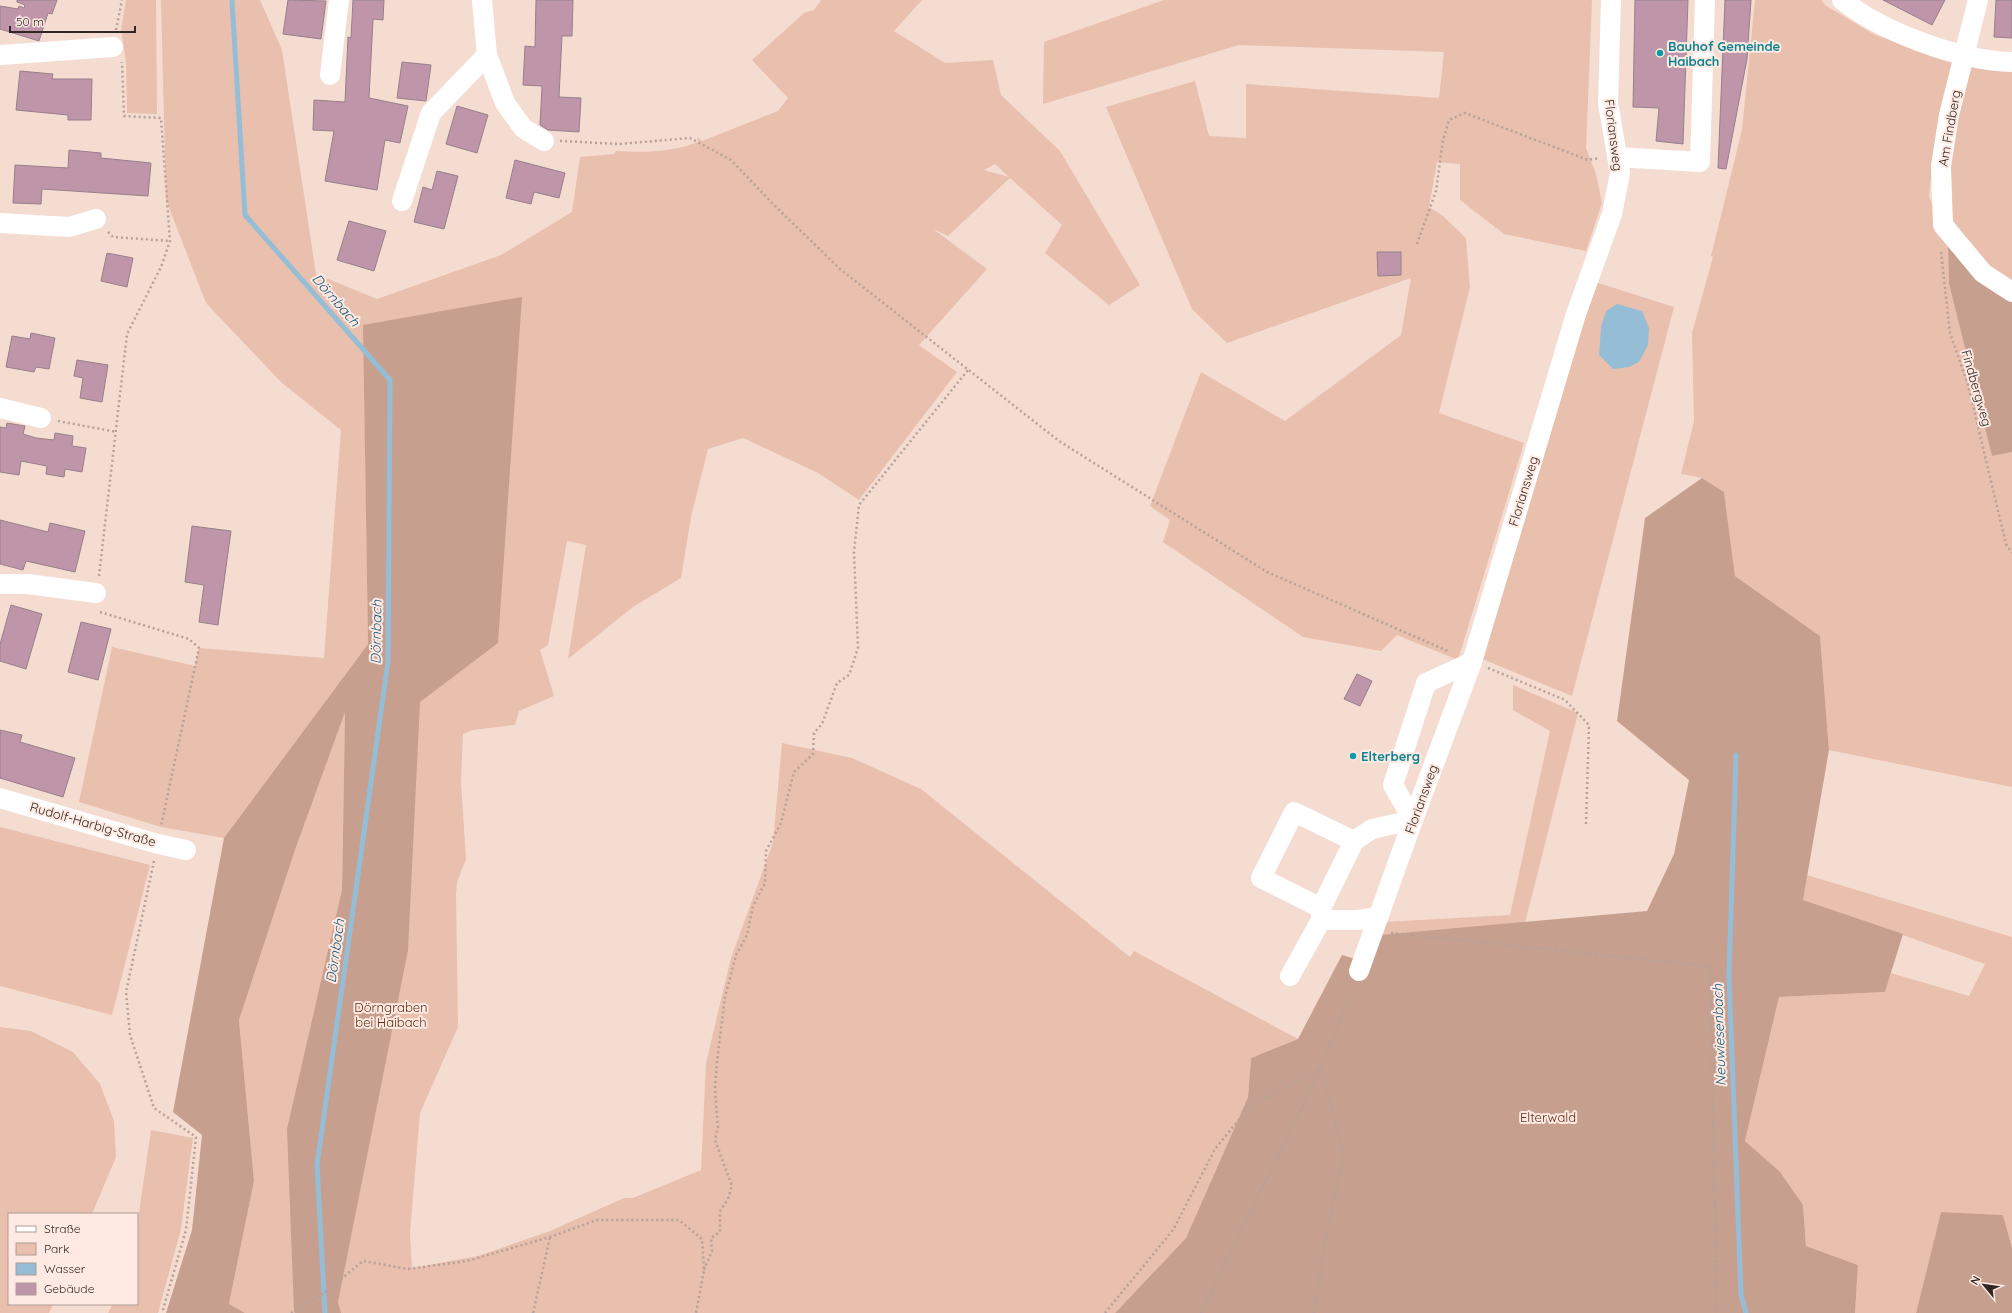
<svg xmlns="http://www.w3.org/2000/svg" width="2012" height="1313" viewBox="0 0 2012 1313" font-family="Quicksand,sans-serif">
  <rect width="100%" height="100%" fill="#f5dcd1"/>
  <g fill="#e9bfad" fill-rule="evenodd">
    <path d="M126,0H156L157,114L127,113L126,62L121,30Z"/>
    <path d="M161,0H260L282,50L316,274L377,299L501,255L572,212L580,157L614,154L616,151C643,153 673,152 698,142L697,137L702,141L778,111L788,98L752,60L804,13L814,10L821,0H922L894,31L945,63L993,60L1001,95L1060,151L1140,285L1109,305L1045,253L1062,225L1010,178L948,236L933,229L987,269L919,345L957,372L859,500L818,473L743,438L708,449L691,517L681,578L633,607L568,659L586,545L567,541L548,645L540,650L554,696L519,711L515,725L473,730L463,734L461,783L466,859L457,882L456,894L458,1027L420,1113L410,1233L412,1268L478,1256L550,1231L624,1198H633L701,1170L706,1063L731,958L773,843L782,743L852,758L921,789L1130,957L1134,951L1298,1039L1251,1058L1248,1097L1186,1238L1115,1313H245L229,1304L254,1181L239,1020L295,850L345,711L342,887L394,587L364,372L368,644L224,838L161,827L79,802L112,647L195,666L199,648L324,658L341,430L282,383L206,303L166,200ZM995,164L1009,177L984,170Z"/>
    <path d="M1164,0H1592L1586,148L1596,174L1602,203L1586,251L1504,234L1460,200V164L1437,162L1429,207L1443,216L1466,238L1470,287L1439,413L1524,443L1458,660L1397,635L1381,651L1303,637L1163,542L1170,520L1150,506L1201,372L1285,421L1401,335L1411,278L1227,343L1192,309L1106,107L1195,81L1209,136L1246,138V84L1439,98L1444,52L1239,45L1043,104L1044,42Z"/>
    <path d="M1755,0H1821L1825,5L1875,35L1952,61L1934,153L1929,196L1948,246L1949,284L1992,456L2012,452V787L1829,750L1820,636L1735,576L1724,492L1702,478L1681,474L1694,421L1692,333L1713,257L1711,256L1742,130Z"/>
    <path d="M1969,67L2012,68V289L1962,241L1950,213L1947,157Z"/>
    <path d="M1592,281L1674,307L1572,696L1480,658Z"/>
    <path d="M1513,685L1578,713L1525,923L1379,935L1385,922L1510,915L1550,731L1513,710Z"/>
    <path d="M0,827L150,865L112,1015L0,986Z"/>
    <path d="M1807,875L2012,937V1248L2003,1215L1941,1212L1916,1313H1855L1858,1265L1806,1246L1803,1205L1745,1141L1779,997L1885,992L1891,973L1969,996L1985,964L1803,900Z"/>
    <path d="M0,1027L31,1031L73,1052L100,1084L114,1121L116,1157L92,1214H9V1304H53L49,1313H0Z"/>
    <path d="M151,1130L193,1138L181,1229L158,1313H108L113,1304H137V1227Z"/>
  </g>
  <g fill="#c79f8e">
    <path d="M1948,246L1978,278L2012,298V452L1992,456L1949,284Z"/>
    <path d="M522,297L498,643L420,702L408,950L338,1302L341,1313H295L294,1311L287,1129L342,890L345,712L295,850L239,1020L254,1181L229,1304L245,1313H166L192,1230L202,1135L173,1112L224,838L368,644L363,325Z"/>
    <path d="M1702,478L1724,492L1735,576L1820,636L1829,750L1803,900L1903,934L1885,992L1779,997L1745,1141L1780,1172L1803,1205L1806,1246L1858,1265L1855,1313H1115L1186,1238L1248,1097L1251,1058L1298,1039L1342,955L1359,960L1379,935L1647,911L1674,854L1689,780L1617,721L1645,518Z"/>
    <path d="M1941,1212L2003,1215L2012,1248V1313H1916Z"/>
  </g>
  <path fill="#96bdd6" d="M1617,304L1642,311L1649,328L1648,345L1639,362L1629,367L1613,369L1599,355L1601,327L1606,311Z"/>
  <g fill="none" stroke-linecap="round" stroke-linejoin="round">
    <g stroke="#96bdd6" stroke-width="5">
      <path d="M232,1L245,215L390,380L388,662L317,1165L325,1313"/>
      <path d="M1736,755L1729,976L1741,1295L1746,1313"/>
    </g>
  </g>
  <g fill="#bf96a9" stroke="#96808a">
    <path d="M17,0H57L52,14L48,13L39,41L0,29V6L18,9L19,6L24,8L25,5L17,2Z"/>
    <path d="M288,0L326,1L321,39L283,34Z"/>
    <path d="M353,0H384L383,20L373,19L369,98L408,106L400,143L385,140L377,190L325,181L334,131L313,130L314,100L345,102L348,37L351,38Z"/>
    <path d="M536,0H573L572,36H562L559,97L581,98L579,132L548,130L540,125L542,86L523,85L525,46L535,47Z"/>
    <path d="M1635,0H1688L1683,144L1656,141L1659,108L1633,107Z"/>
    <path d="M1725,0H1751L1747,59L1726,169L1718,168Z"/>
    <path d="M1883,0H1945L1932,25Z"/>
    <path d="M1996,0H2012V38L1994,37Z"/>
    <path d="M402,62L431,65L426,101L397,98Z"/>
    <path d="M20,71L53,74L52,79H92L91,120H68V115L16,110Z"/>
    <path d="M457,106L488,115L477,153L446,144Z"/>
    <path d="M69,150L101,153V158L151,163L148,196L42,189L41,204L13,203L15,165L68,168Z"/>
    <path d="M515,160L565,173L559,198L534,192L531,204L506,198Z"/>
    <path d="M437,171L458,176L444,229L414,222L423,187L432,190Z"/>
    <path d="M349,221L386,231L374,271L337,260Z"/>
    <path d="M1377,252H1401V275L1378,276Z"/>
    <path d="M107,253L133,258L127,287L101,281Z"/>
    <path d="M31,333L55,338L49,369L36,367L34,372L6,367L12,336L30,339Z"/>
    <path d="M77,360L108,365L102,402L80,398L83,378L74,376Z"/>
    <path d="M7,423L25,426L23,434L36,438L54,440L55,433L73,436L72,446L86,448L82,472L65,469L64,477L46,474L47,466L21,461L19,475L0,472V427L6,428Z"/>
    <path d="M0,520L48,532L50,523L85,531L75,572L26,561L23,570L0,564Z"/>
    <path d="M192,526L231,531L218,625L199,622L204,585L185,582Z"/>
    <path d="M11,605L42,614L26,669L0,661V644Z"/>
    <path d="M81,622L111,629L98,680L68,672Z"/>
    <path d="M1357,674L1372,681L1360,706L1344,699Z"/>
    <path d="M0,730L22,735L20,742L75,758L63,797L0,778Z"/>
  </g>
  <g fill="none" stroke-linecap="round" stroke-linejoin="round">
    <g stroke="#b5a199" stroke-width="2.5" stroke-dasharray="2 3" stroke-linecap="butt">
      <path d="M116,30L122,0"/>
      <path d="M560,141L619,144L690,138L731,160L774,205L840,269L1059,441L1267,572L1450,652"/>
      <path d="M108,232L113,237L170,241"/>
      <path d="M1417,244L1436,191L1443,140L1449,120L1465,113L1588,160L1600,158"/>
      <path d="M1941,252L1950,333L1968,385L2006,544L2012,553"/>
      <path d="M58,421L117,432"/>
      <path d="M99,576L127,334L161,267L170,241L161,118L124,116L122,62"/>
      <path d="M100,612L189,639L199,648L161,826"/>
      <path d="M1488,668L1565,700L1589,725L1586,824"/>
      <path d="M154,861L126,992L130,1035L154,1108L196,1137L186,1230L162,1313"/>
      <path d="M1391,933L1710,966L1717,1313"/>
      <path d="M704,1270L712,1251L711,1238L720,1232V1211L728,1199L732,1186L715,1140L718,1127L715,1089L717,1061L725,997L736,955L747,935L753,906L765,883L766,851L781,823L794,772L813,754L814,733L822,724L837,683L849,675L858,648L854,552L859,505L968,370"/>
      <path d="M291,1313L324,1293L363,1261L408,1269L467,1261L550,1237L597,1220H679L702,1239L704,1270L696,1313"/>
      <path d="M533,1313L550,1237"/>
      <path d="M1105,1313L1173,1230L1215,1149L1250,1106L1321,1069"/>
      <path d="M1201,1313L1321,1068L1353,987"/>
      <path d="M1314,1313L1328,1225L1344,1155L1321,1069"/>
    </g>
    <g stroke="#fff" stroke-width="20">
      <path d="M482,0L487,55L505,103L523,128L544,141"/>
      <path d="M1842,0C1882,32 1960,61 2012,62"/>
      <path d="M1978,0L1949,115L1941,166L1943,225L1983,273L2012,292"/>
      <path d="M0,55L113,47"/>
      <path d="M330,75L339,0"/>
      <path d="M1617,157L1700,162L1705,0"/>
      <path d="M402,201L431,113L487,55"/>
      <path d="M0,223L69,227L96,219"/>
      <path d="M0,408L41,418"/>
      <path d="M0,584H27L96,593"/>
      <path d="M0,798L158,844L186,850"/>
      <path d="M1354,841L1372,829L1413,820L1393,785L1426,683L1472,662"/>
      <path d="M1321,920H1358L1378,917"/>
      <path d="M1359,971L1413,820L1472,662L1576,314L1612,214L1620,173L1608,103L1611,0"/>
      <path d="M1290,976L1321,920V908L1354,841L1294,812L1261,878L1321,908"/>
    </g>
  </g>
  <g fill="#0f9aa8" stroke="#feeae2" stroke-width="1.5">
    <circle cx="1660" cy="53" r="4"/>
    <circle cx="1353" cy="756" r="4"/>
  </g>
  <g text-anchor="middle" stroke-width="4" stroke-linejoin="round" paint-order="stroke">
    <g font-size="13" font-weight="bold" fill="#0d838f" stroke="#feeae2" text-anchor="start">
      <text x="1668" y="51">Bauhof Gemeinde<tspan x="1668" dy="15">Haibach</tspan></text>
      <text x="1361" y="761">Elterberg</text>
    </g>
    <g font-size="13" fill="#302723" stroke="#feeae2">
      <text transform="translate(1949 128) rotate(-80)" y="5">Am Findberg</text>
      <text transform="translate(1614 135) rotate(83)" y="5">Floriansweg</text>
      <text transform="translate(1977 388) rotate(74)" y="5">Findbergweg</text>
      <text transform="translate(1523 491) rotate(-73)" y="5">Floriansweg</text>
      <text transform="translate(1421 799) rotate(-70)" y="5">Floriansweg</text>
      <text transform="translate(93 824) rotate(16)" y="5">Rudolf-Harbig-Straße</text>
    </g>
    <g font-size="13" fill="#602c13" stroke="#feeae2">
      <text x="391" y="1012">Dörngraben<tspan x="391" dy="15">bei Haibach</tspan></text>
      <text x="1548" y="1122">Elterwald</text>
    </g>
    <g font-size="14" font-style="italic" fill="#16597a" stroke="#feeae2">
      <text transform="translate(336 300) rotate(49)" y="5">Dörnbach</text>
      <text transform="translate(376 632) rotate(-89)" y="5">Dörnbach</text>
      <text transform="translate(335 951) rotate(-82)" y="5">Dörnbach</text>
      <text transform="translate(1719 1035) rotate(-92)" y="5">Neuwiesenbach</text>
    </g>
  </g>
  <rect x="8" y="1213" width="130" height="92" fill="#feeae2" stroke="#ac9c96"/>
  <rect x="16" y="1226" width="20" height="6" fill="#ffffff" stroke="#ac9c96"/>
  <text x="44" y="1233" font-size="12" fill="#302723">Straße</text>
  <rect x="16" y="1243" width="20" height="12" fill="#e9bfad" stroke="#ac9c96"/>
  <text x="44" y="1253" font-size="12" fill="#302723">Park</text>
  <rect x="16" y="1263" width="20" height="12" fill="#96bdd6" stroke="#ac9c96"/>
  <text x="44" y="1273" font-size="12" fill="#302723">Wasser</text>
  <rect x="16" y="1283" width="20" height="12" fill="#bf96a9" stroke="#ac9c96"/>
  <text x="44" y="1293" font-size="12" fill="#302723">Gebäude</text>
  <g transform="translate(1984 1285) rotate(299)" stroke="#feeae2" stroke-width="3" paint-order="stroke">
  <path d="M0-3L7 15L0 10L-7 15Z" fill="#302723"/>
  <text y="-6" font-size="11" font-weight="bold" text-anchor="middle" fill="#302723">N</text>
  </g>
  <path d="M10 26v6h125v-6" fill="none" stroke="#302723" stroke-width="2"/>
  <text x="16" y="26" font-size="12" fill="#302723" stroke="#feeae2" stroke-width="3" paint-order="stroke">50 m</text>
</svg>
